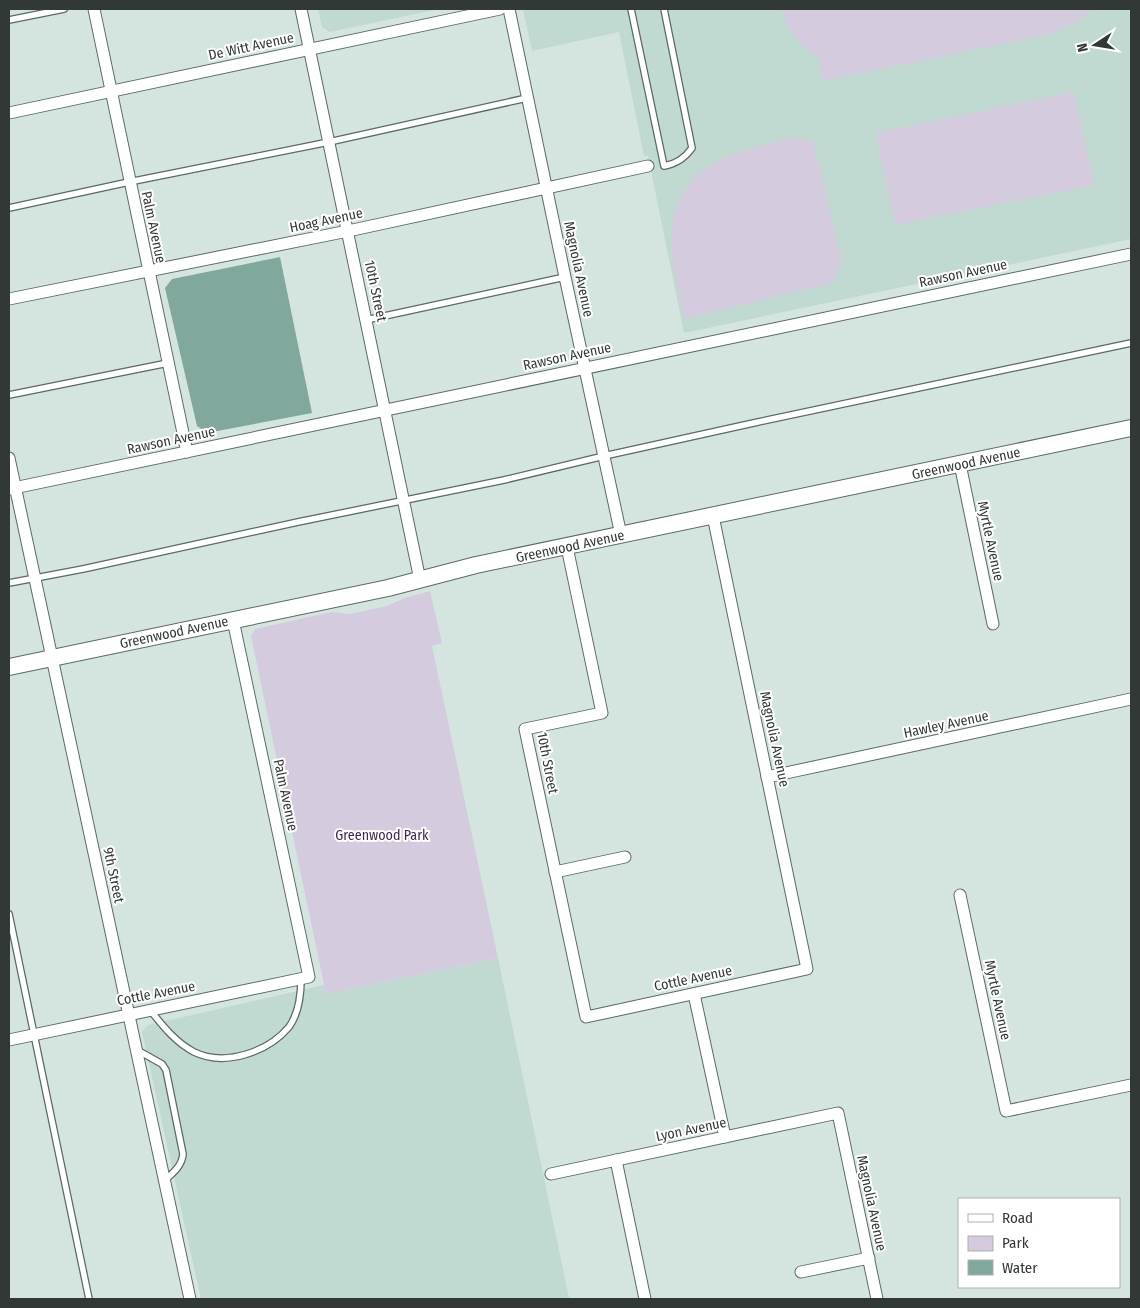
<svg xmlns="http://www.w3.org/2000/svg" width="1140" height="1308" viewBox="0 0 1140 1308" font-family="'Fira Sans Condensed',sans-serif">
  <rect width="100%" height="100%" fill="#d4e5df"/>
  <g fill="#c0d9d1">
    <path d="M318,9H439L330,32L322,27Z"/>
    <path d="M523,9H1131V239L684,333L648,156H644L619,32L532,51Z"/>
    <path d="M498,958L569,1298L562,1299H201L142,1032L148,1025L324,985L326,994Z"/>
  </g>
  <g fill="#d4cbdf">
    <path d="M782,9H1093C1080,21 1066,28 1050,34L823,81L819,59L798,41L790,30Z"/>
    <path d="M1074,92L1094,185L895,225L876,133Z"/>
    <path d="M790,138L813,141L842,263L832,283L684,319C673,269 655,201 708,167C732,152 763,145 790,138Z"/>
    <path d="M430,591L442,643L432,646L498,958L326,994L251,636L255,629L332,612L350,614L387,606L404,598Z"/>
  </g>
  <path fill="#81a89c" d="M280,257L312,413L207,433L197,426L165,288L172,279Z"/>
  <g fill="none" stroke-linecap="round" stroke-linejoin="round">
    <defs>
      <g id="lane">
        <path d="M631,9L664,166C676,164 685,158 692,148L664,9"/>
        <path d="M9,20L64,9"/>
        <path d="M9,208L129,182L329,142L527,98"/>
        <path d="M366,320L565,277"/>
        <path d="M9,395L168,363"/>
        <path d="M9,583L83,569L298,522L504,480L604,456L758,422L1131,343"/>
        <path d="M9,914L89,1299"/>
        <path d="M150,1010C163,1026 175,1042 194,1052C225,1067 268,1052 289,1027C299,1013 301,995 301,979"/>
        <path d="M137,1050L162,1064L166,1070L183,1154C182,1166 173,1173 164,1181"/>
      </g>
      <g id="street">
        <path d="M94,9L187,452"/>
        <path d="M301,9L420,580"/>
        <path d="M509,9L565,277L621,535"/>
        <path d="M9,113L500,9"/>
        <path d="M9,299L348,231L648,166"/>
        <path d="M9,458L190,1299"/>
        <path d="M960,464L993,624"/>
        <path d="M9,489L1131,254"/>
        <path d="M567,547L602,713L525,729L586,1017L807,969L713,516"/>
        <path d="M767,777L1131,699"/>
        <path d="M555,872L625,857"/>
        <path d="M960,895L1006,1111L1131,1085"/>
        <path d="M694,994L725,1137"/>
        <path d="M9,1040L309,977L233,620"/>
        <path d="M616,1160L645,1299"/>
        <path d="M551,1174L838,1113L877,1299"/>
        <path d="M801,1272L869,1258"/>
      </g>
      <path id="secondary" d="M9,667L388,588L476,565L1131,428"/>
    </defs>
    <use href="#lane" stroke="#5a6964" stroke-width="8"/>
    <use href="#street" stroke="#5a6964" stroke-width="13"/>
    <use href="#secondary" stroke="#5a6964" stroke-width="18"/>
    <use href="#lane" stroke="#fff" stroke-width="5.5"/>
    <use href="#street" stroke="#fff" stroke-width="11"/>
    <use href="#secondary" stroke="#fff" stroke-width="16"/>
  </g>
  <g text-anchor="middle" stroke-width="4" stroke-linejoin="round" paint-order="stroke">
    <g font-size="14" fill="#313836" stroke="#fff">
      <text transform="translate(251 46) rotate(-12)" y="5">De Witt Avenue</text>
      <text transform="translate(326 220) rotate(-12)" y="5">Hoag Avenue</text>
      <text transform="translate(154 227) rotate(78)" y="5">Palm Avenue</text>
      <text transform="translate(579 269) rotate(78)" y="5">Magnolia Avenue</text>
      <text transform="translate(963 273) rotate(-12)" y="5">Rawson Avenue</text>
      <text transform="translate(376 291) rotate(78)" y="5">10th Street</text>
      <text transform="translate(567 356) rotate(-12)" y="5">Rawson Avenue</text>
      <text transform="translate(171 440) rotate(-12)" y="5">Rawson Avenue</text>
      <text transform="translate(966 463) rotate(-12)" y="5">Greenwood Avenue</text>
      <text transform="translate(991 541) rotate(78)" y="5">Myrtle Avenue</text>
      <text transform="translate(570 546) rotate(-12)" y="5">Greenwood Avenue</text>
      <text transform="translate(174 632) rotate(-12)" y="5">Greenwood Avenue</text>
      <text transform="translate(946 724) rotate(-12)" y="5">Hawley Avenue</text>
      <text transform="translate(775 739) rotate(78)" y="5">Magnolia Avenue</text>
      <text transform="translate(548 763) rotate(79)" y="5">10th Street</text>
      <text transform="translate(286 795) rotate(78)" y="5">Palm Avenue</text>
      <text transform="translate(114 875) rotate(78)" y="5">9th Street</text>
      <text transform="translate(693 978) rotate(-12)" y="5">Cottle Avenue</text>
      <text transform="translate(156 993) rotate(-11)" y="5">Cottle Avenue</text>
      <text transform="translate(998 1000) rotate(78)" y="5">Myrtle Avenue</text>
      <text transform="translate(691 1129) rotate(-12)" y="5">Lyon Avenue</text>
      <text transform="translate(872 1203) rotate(78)" y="5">Magnolia Avenue</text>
    </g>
    <g font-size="14" fill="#3d2852" stroke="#fff">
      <text x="382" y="840">Greenwood Park</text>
    </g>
  </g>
  <rect width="1140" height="1308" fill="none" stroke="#313836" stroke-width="20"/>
  <rect x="958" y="1198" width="162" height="90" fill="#ffffff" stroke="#adafaf"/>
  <rect x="968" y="1214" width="25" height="8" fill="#ffffff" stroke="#adafaf"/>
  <text x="1002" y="1223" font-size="15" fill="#313836">Road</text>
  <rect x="968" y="1236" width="25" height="15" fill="#d4cbdf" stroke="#adafaf"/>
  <text x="1002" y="1248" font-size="15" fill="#313836">Park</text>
  <rect x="968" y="1260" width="25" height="15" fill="#81a89c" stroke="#adafaf"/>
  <text x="1002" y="1273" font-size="15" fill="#313836">Water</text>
  <g transform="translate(1095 45) rotate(258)" stroke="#ffffff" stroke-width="4" paint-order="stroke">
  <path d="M0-4L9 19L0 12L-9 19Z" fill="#313836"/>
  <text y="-8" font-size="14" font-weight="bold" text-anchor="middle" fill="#313836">N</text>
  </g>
</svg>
